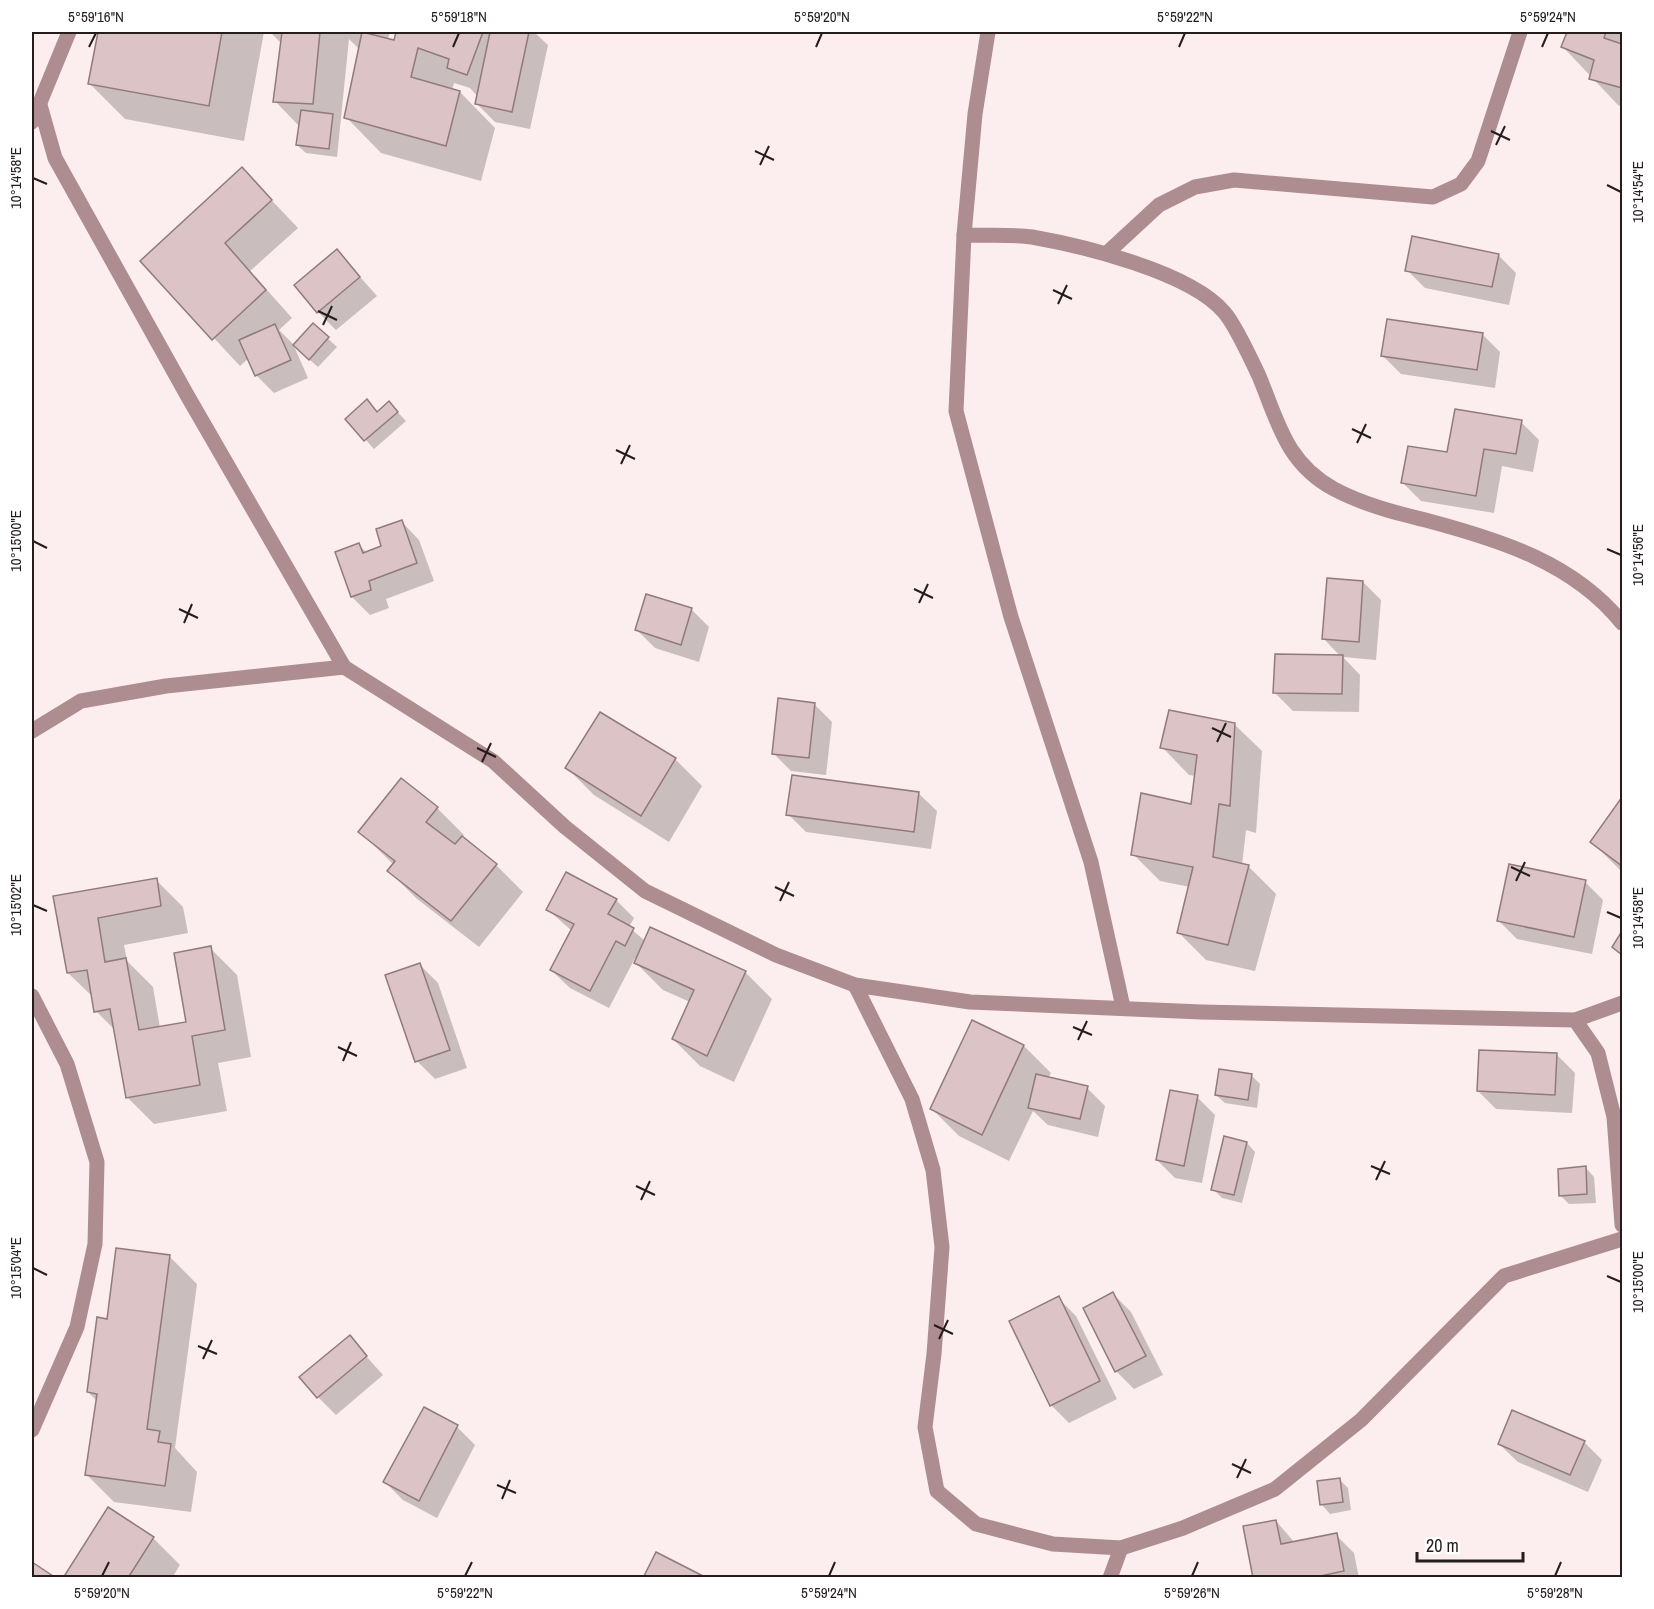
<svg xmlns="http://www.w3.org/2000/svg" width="1654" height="1609" viewBox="0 0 1654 1609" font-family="'Archivo Narrow',sans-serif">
  <rect width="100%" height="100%" fill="#fcedee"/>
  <g fill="#0003">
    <path d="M99,32H264L244,141L125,119L90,84Z"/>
    <path d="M270,32H390L388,39L395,42L398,32H534L548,45L530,129L495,122L477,104L478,97L470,88L454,83L452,90L460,92L495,128L481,181L381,153L346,117L360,50L349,39L337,157L306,153L297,145L300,127L275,101L282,44Z"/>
    <path d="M1569,32H1622V107L1618,105L1563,47Z"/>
    <path d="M242,169L298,228L250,271L292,318L279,330L293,344L308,378L274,393L256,375L249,358L240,366L142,261Z"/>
    <path d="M337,251L377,296L336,330L318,312Z"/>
    <path d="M1498,255L1516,273L1509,305L1425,288L1407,270Z"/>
    <path d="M313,325L337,347L318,367L303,354Z"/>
    <path d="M1482,334L1500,352L1495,388L1401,374L1383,356Z"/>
    <path d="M389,403L406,421L374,449L347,419L378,413Z"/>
    <path d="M1521,422L1539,440L1533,472L1502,466L1494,513L1421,501L1403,483L1448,454Z"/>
    <path d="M401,521L419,540L434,581L386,599L389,608L370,615L352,597L337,552L359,545L367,553L383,547Z"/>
    <path d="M1363,582L1381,600L1376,660L1343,657L1360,675L1359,712L1293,711L1275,693L1341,657L1324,639Z"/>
    <path d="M691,609L709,627L699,662L655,648L637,630Z"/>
    <path d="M814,704L832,722L826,775L791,771L773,753Z"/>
    <path d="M1234,724L1262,751L1256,833L1246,830L1242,865L1249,867L1276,894L1255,971L1206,960L1178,932L1190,887L1160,881L1133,854L1193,805L1196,776L1189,775L1162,747Z"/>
    <path d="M675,759L702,786L669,842L594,795L567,768Z"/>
    <path d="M918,793L937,811L931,849L806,832L788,814Z"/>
    <path d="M1622,799V872L1592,842Z"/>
    <path d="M437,808L464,835L462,837L496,865L523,892L479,947L416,898L389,871L394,865L360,832Z"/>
    <path d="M156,880L183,907L188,933L124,945L127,961L153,987L160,1028L187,1023L210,948L237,975L251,1057L218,1063L227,1111L154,1124L127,1097L116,1031L96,1011L94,998L68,973L55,898Z"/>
    <path d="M1585,882L1603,900L1592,954L1517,939L1499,921Z"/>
    <path d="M616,900L634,918L629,927L645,941L745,972L772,999L734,1082L700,1066L673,1039L690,1002L663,990L636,963L637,959L635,958L609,1008L570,988L551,970L572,931L548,910Z"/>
    <path d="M419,964L438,983L467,1068L435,1079L417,1061Z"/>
    <path d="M973,1022L1024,1046L1051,1073L1048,1078L1087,1088L1105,1106L1098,1137L1048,1125L1033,1111L1009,1161L959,1136L932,1109Z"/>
    <path d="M1557,1055L1575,1073L1572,1113L1496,1109L1478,1091Z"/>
    <path d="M1251,1075L1260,1084L1257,1108L1225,1103L1216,1095Z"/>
    <path d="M1197,1097L1215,1115L1202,1183L1175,1178L1157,1160Z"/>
    <path d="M1247,1143L1255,1152L1242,1203L1222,1198L1213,1189Z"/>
    <path d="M1586,1168L1594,1177L1596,1203L1569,1204L1561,1196Z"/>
    <path d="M170,1257L197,1284L175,1448L197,1472L191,1512L114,1502L87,1475L97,1401L88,1392L108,1320Z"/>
    <path d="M1113,1294L1131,1312L1163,1375L1134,1389L1116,1371Z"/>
    <path d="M1058,1298L1076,1316L1117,1399L1069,1423L1051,1405Z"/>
    <path d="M349,1337L383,1375L336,1415L318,1397Z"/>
    <path d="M424,1409L457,1427L475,1445L437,1518L403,1500L385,1482Z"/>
    <path d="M1584,1442L1602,1460L1588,1492L1518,1462L1499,1444Z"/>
    <path d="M1339,1479L1348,1488L1351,1510L1330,1514L1322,1505Z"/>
    <path d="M1276,1521L1295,1543L1336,1535L1354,1553L1359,1578H1254Z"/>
    <path d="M153,1538L180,1565L172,1578H65Z"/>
  </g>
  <g fill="#dcc3c5" stroke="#917a7c" stroke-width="1.5">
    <path d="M98,32H222L209,106L88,84Z"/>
    <path d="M282,32H320L313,104L273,102Z"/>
    <path d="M362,32L394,40L396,32H483L467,75L447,68L449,59L418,48L411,77L460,91L446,146L344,118Z"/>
    <path d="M490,32H529L512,112L475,104Z"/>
    <path d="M1567,32H1606L1604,38L1622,44V88L1589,79L1594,60L1561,47Z"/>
    <path d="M301,110L333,114L329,149L296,145Z"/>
    <path d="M242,167L272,200L225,243L266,290L212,340L140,261Z"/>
    <path d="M1412,236L1499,254L1492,287L1405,271Z"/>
    <path d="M337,249L360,277L317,313L294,285Z"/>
    <path d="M1387,319L1483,333L1477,370L1381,356Z"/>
    <path d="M313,323L329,337L309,360L293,345Z"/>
    <path d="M275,324L291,360L255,376L239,340Z"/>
    <path d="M367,399L377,412L389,401L398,412L364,441L345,419Z"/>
    <path d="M1455,409L1522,420L1516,454L1484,449L1476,496L1401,483L1408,446L1447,452Z"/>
    <path d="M402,520L417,563L369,581L371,590L351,597L335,552L359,543L363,553L381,546L376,529Z"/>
    <path d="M1327,578L1363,581L1359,642L1322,639Z"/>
    <path d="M646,594L692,608L681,645L635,630Z"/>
    <path d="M1275,654L1343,655L1342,694L1273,693Z"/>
    <path d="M778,698L815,703L809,758L772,754Z"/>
    <path d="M1169,710L1235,723L1230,806L1219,804L1213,857L1249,865L1228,945L1177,933L1193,867L1131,855L1141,793L1191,804L1197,755L1160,748Z"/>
    <path d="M600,712L676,758L641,816L565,768Z"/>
    <path d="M792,775L919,792L914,832L786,815Z"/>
    <path d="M401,778L438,807L426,822L455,844L462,836L497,864L451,921L387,871L395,861L358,832Z"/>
    <path d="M1622,797V866L1590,842Z"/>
    <path d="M1509,864L1586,880L1574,937L1497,921Z"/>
    <path d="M566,872L617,899L608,914L634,928L625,946L616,941L590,991L550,970L574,924L546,910Z"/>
    <path d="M157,878L161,906L98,918L105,962L126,958L139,1030L186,1022L174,953L211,946L225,1030L192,1036L200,1085L126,1098L110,1009L94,1012L87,970L67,973L53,896Z"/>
    <path d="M650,927L746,971L707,1056L672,1039L694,990L634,963Z"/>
    <path d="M1622,931V955L1612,947Z"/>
    <path d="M420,963L450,1050L415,1062L385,975Z"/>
    <path d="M972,1020L1024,1045L982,1135L930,1109Z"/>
    <path d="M1479,1050L1557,1053L1555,1095L1477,1091Z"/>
    <path d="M1219,1069L1252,1074L1248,1100L1215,1095Z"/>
    <path d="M1036,1074L1088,1086L1080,1119L1028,1108Z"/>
    <path d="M1170,1090L1198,1095L1184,1166L1156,1160Z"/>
    <path d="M1224,1136L1247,1142L1234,1195L1211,1190Z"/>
    <path d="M1586,1166L1587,1194L1559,1196L1558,1169Z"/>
    <path d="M116,1248L170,1255L147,1429L160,1431L158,1442L171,1444L165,1486L85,1475L97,1394L87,1392L97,1317L107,1319Z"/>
    <path d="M1113,1292L1146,1356L1115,1372L1083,1308Z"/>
    <path d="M1059,1296L1100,1381L1050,1406L1009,1321Z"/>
    <path d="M350,1335L367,1356L317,1398L299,1377Z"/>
    <path d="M424,1407L458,1425L419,1501L383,1482Z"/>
    <path d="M1512,1410L1585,1441L1570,1475L1498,1444Z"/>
    <path d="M1340,1478L1343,1502L1320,1505L1317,1481Z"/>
    <path d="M108,1507L154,1537L128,1578H63Z"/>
    <path d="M1276,1520L1281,1544L1337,1533L1344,1571L1311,1578H1253L1243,1526Z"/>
    <path d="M656,1552L707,1578H643Z"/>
    <path d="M32,1562L56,1578H32Z"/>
  </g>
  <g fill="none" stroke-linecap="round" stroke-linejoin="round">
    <g stroke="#ad8d8f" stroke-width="15">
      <path d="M988,32L975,114L964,235L956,411L1011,617L1091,862L1123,1007"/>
      <path d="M40,105L55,158L187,395L344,667"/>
      <path d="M32,122L69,32"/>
      <path d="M964,235C986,236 1010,234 1032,237C1083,246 1190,272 1224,312C1234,323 1252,361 1259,376C1278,422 1286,463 1334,489C1364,505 1397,513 1429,521C1500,540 1574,563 1622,623"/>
      <path d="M1107,253L1159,205L1195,187L1234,180L1433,197L1461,184L1478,161L1520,32"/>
      <path d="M32,731L81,701L166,686L344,667L493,761L565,827L645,891L776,955L855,985L970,1002L1201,1012L1575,1020L1598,1053L1614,1117L1622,1225"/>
      <path d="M855,985L912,1099L933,1170L942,1247L934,1354L925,1427L937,1491L976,1524L1053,1544L1121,1548L1183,1528L1275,1489L1361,1420L1504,1276L1622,1239"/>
      <path d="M32,996L67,1064L97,1162L95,1244L77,1327L32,1430"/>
      <path d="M1575,1020L1622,1003"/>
      <path d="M1110,1578L1121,1548"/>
    </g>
  </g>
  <path fill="none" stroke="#251c1c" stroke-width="2" d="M89,47L96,33M453,47L459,33M816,47L822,33M1179,47L1185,33M1542,47L1548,33M1491,131L1510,140M1496,145L1505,126M755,151L774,160M760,165L769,146M33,178L47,184M1607,185L1621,192M1053,290L1072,299M1058,304L1067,285M318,311L337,320M323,325L332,306M1352,429L1371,438M1357,443L1366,424M616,450L635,459M621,464L630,445M33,541L47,548M1607,549L1621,555M914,589L933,598M919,603L928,584M179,609L198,618M184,623L192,604M1212,728L1231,737M1217,742L1226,723M477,748L496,757M482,762L491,743M1511,867L1530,876M1516,881L1525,862M775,887L794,896M780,901L789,882M33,905L47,911M1607,912L1621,918M1073,1027L1092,1035M1078,1040L1087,1021M338,1047L357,1056M343,1061L351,1042M1371,1166L1390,1174M1376,1180L1385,1161M636,1186L655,1195M641,1200L650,1181M33,1268L47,1275M1607,1276L1621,1282M934,1325L953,1334M939,1339L948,1320M198,1346L217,1354M203,1359L212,1340M1232,1464L1251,1473M1237,1478L1246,1459M497,1485L516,1493M502,1499L510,1480M102,1576L109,1562M465,1576L472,1562M829,1576L835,1562M1192,1576L1198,1562M1555,1576L1561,1562"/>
  <rect width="1654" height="1609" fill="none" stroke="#ffffff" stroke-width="66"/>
  <path d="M1417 1552v9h106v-9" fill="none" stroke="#251c1c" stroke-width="3"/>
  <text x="1426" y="1552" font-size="18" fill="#251c1c" stroke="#ffffff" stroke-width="4.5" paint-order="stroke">20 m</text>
  <rect x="33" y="33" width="1588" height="1543" fill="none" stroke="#251c1c" stroke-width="2"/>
  <g font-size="15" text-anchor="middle" fill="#251c1c">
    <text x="96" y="22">5°59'16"N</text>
    <text x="459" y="22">5°59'18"N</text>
    <text x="822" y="22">5°59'20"N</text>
    <text x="1185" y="22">5°59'22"N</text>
    <text x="1548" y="22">5°59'24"N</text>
    <text transform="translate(16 178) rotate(-90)" y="5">10°14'58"E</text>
    <text transform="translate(1638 192) rotate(-90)" y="5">10°14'54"E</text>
    <text transform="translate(16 541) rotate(-90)" y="5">10°15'00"E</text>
    <text transform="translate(1638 555) rotate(-90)" y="5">10°14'56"E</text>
    <text transform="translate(16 905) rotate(-90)" y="5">10°15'02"E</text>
    <text transform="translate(1638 918) rotate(-90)" y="5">10°14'58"E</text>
    <text transform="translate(16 1268) rotate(-90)" y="5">10°15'04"E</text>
    <text transform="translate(1638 1282) rotate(-90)" y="5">10°15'00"E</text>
    <text x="102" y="1598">5°59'20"N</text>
    <text x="465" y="1598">5°59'22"N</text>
    <text x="829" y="1598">5°59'24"N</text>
    <text x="1192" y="1598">5°59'26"N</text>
    <text x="1555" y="1598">5°59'28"N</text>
  </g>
</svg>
